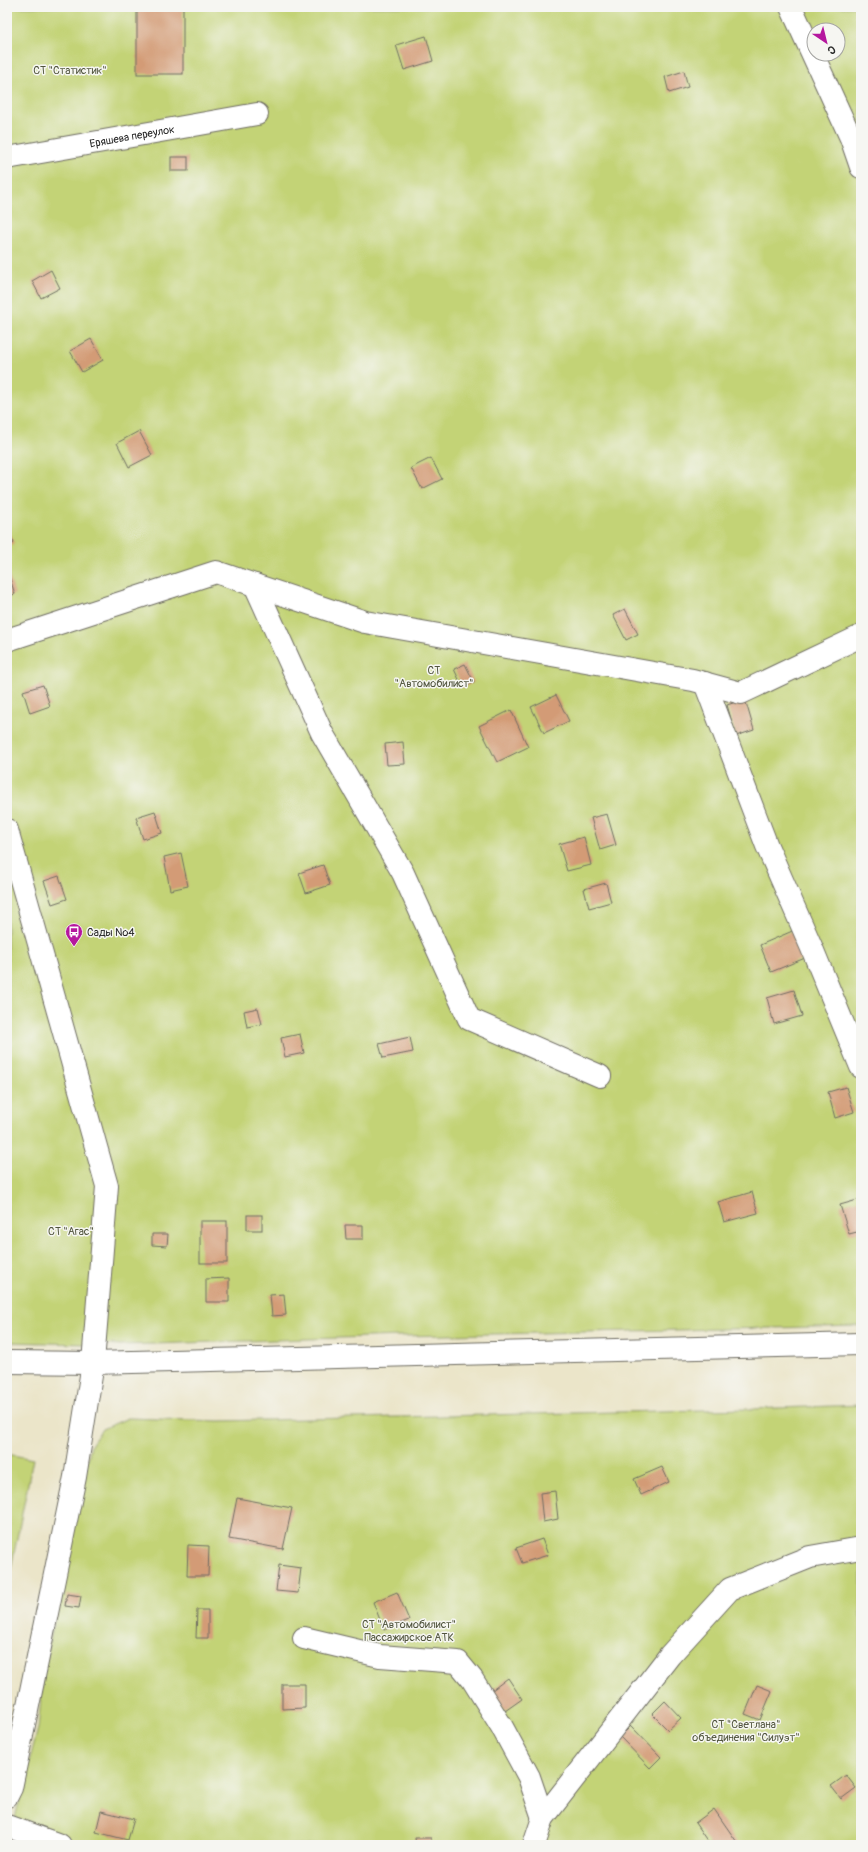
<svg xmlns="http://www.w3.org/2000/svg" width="868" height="1852" viewBox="0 0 868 1852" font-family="Pangolin,sans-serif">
  <rect width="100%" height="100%" fill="#f6f6f2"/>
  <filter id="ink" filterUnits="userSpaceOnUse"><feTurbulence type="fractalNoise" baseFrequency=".025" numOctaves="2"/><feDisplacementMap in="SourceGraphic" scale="8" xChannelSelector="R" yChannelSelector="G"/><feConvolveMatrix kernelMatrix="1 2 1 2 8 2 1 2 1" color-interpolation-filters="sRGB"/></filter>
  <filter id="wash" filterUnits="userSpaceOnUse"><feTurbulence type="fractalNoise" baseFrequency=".012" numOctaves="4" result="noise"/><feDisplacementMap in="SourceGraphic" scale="16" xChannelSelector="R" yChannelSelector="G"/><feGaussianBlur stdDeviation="0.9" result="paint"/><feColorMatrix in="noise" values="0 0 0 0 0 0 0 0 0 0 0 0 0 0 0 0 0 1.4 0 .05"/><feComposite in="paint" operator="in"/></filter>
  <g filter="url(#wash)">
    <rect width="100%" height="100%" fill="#ebe5c9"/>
    <g fill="#c3d376" stroke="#777f50" fill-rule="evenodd">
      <path d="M7,7H861V1326L401,1336L122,1345L7,1342ZM814,30H838V54H814Z"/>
      <path d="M861,1405V1845H8L38,1728L44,1670L91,1445L102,1429L128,1418L219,1421L750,1409Z"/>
      <path d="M7,1454L33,1459L7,1588Z"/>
    </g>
    <g id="blocks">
      <g fill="#d39b76">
        <rect x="137" y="7" width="46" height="67"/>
        <path d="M426,36L433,61L404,70L396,45Z"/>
        <path d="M684,71L688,87L669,93L665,77Z"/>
        <rect x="171" y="157" width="17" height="14"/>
        <path d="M51,270L60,288L41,298L32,281Z"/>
        <path d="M91,339L103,360L82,372L70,351Z"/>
        <path d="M139,431L152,455L129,467L117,443Z"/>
        <path d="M431,458L442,479L422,489L411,468Z"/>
        <path d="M7,529L14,543L7,547Z"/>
        <path d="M9,576L15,594L7,597V577Z"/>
        <path d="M625,609L638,634L626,640L613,615Z"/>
        <path d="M465,664L474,682L463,688L454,669Z"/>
        <path d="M43,685L50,706L30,713L23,691Z"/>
        <path d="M556,695L569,721L544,733L531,707Z"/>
        <path d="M745,699L754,730L736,736L727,705Z"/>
        <path d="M511,710L528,747L497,762L479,726Z"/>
        <path d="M403,742L405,764L387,765L385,744Z"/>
        <path d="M155,811L162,833L143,839L136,817Z"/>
        <path d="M607,814L616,845L600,850L591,818Z"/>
        <path d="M584,837L591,865L567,871L559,844Z"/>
        <path d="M181,853L188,886L170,890L164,857Z"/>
        <path d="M323,865L330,885L306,893L299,873Z"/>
        <path d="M59,876L67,899L52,904L44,881Z"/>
        <path d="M606,883L611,902L589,908L584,889Z"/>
        <path d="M797,929L810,956L771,972L760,945Z"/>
        <path d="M794,990L802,1016L774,1024L767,998Z"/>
        <path d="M258,1008L262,1024L247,1027L244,1011Z"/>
        <path d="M300,1034L304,1053L285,1057L281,1038Z"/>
        <path d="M410,1037L413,1052L383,1058L379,1044Z"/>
        <path d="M846,1087L854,1112L835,1118L828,1092Z"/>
        <path d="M752,1192L758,1213L724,1222L718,1202Z"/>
        <path d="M861,1199V1231L849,1234L840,1205Z"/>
        <rect x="247" y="1215" width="15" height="15"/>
        <rect x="200" y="1221" width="27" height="42"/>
        <path d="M345,1225H363V1239H346Z"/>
        <path d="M152,1234H168L167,1246L152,1245Z"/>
        <path d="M229,1278V1302H206V1279Z"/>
        <path d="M284,1294L286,1315L272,1316L270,1295Z"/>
        <path d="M662,1467L669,1482L641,1495L634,1479Z"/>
        <path d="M555,1491L558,1519L543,1522L540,1493Z"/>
        <path d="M237,1498L292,1508L283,1549L229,1539Z"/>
        <path d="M542,1539L548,1555L522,1563L516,1548Z"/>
        <path d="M188,1545L209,1546L208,1576H187Z"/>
        <path d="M279,1565L301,1568L298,1593L276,1591Z"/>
        <path d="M397,1592L409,1620L384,1630L373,1602Z"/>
        <path d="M67,1594L81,1596L79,1608L65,1606Z"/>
        <path d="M197,1610H208V1638H196Z"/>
        <path d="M508,1678L522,1699L505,1711L491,1691Z"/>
        <path d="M282,1684H305V1708L282,1709Z"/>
        <path d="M757,1685L772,1691L760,1720L745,1714Z"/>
        <path d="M665,1701L681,1718L668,1730L652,1714Z"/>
        <path d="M631,1726L661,1757L650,1768L620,1737Z"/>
        <path d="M846,1775L856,1788L841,1799L831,1786Z"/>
        <path d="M714,1809L739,1845H710L695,1823Z"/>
        <path d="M101,1811L134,1819L128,1840L96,1832Z"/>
        <path d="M415,1838H431V1845H416Z"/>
      </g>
    </g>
  </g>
  <g filter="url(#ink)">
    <use href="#blocks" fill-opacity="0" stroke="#6e6c62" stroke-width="1"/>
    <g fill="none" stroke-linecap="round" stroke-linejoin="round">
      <defs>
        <g id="minor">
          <path d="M791,7L851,138L861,167"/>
          <path id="s1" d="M7,158L257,114"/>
          <path d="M255,585L322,733L403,873L469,1019L600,1076"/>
          <path d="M7,640L216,572L365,622L693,680L741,693L861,636"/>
          <path d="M705,683L767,846L811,946L861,1067"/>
          <path d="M7,830L107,1186L93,1363L75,1477L11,1788L7,1796"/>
          <path d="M7,1362L93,1363L861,1344"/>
          <path d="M304,1638L380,1656L458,1662L472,1679L502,1727L529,1777L543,1818"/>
          <path d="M7,1826L60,1845"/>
          <path d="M534,1845L543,1818L670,1655L730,1589L810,1557L861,1548"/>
        </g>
      </defs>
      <use href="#minor" stroke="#6e6c62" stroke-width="24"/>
      <use href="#minor" stroke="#fff" stroke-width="22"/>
    </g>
  </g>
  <defs>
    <symbol id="bus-pin" viewBox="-11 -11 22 30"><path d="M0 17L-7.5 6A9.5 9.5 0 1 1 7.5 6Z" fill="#b5179e" stroke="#f6f6f2"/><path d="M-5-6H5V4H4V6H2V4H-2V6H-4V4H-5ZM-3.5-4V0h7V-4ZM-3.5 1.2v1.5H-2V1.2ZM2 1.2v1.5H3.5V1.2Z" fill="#fff"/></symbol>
  </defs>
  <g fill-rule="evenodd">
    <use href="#bus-pin" x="64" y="922" width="20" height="27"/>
  </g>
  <g text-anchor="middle" stroke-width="3" stroke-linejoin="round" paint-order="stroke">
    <g font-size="11" fill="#51553e" stroke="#f6f6f2">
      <text x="70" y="74">СТ "Статистик"</text>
      <text x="434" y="674">СТ<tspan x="434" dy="13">"Автомобилист"</tspan></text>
      <text x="71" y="1235">СТ "Агас"</text>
      <text x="409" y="1628">СТ "Автомобилист"<tspan x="409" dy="13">Пассажирское АТК</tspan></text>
      <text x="746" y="1728">СТ "Светлана"<tspan x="746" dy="13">объединения "Силуэт"</tspan></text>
    </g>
    <g font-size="11" fill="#2b2b2b" stroke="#f6f6f2">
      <text dy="4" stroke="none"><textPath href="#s1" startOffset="127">Еряшева переулок</textPath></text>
    </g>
    <g font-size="11" fill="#2b2b2b" stroke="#f6f6f2" text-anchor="start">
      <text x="87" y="936">Сады №4</text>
    </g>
  </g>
  <rect width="868" height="1852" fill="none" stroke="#f6f6f2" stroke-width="24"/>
  <g transform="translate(826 42) rotate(145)"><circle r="19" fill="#f6f6f2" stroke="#a5a5a2"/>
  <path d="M0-3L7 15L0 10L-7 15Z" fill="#b5179e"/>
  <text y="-6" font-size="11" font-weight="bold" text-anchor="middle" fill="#2b2b2b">С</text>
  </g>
</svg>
